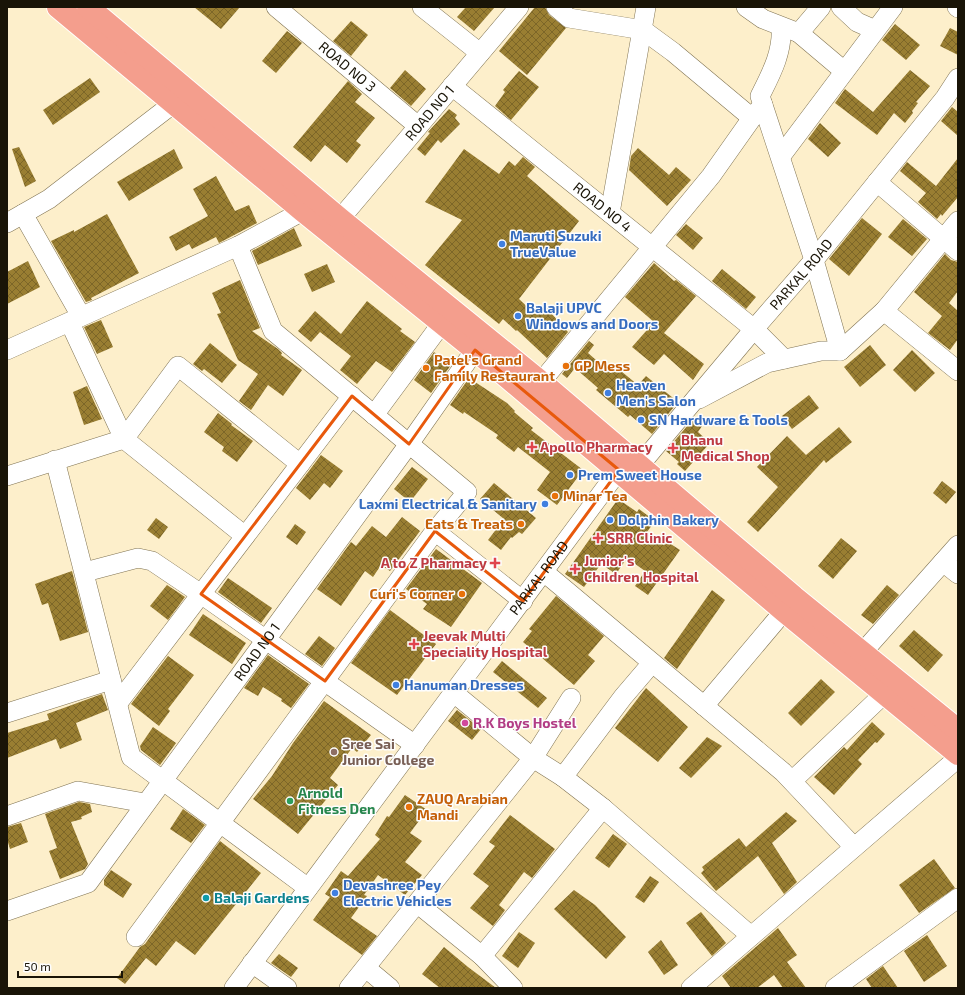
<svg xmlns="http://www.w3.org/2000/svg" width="965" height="995" viewBox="0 0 965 995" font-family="'Exo 2',sans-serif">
  <defs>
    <pattern id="building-cross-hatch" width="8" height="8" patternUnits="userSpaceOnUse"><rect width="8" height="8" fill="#997e32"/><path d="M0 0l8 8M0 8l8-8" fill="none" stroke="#7c6628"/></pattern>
  </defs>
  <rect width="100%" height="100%" fill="#fdefcb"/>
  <g fill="url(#building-cross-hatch)">
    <path d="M194,7H240L221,29Z"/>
    <path d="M466,7H495L474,31L457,17Z"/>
    <path d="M535,7H545L549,15L566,28L527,75L499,51Z"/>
    <path d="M351,21L368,35L351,56L333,41Z"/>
    <path d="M895,24L920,45L906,60L882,40Z"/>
    <path d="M950,28L958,32V55L940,46Z"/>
    <path d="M287,31L302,43L276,73L262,61Z"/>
    <path d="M405,70L426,89L411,106L390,88Z"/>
    <path d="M910,70L930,86L916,102L918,103L912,111L913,113L905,123L894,113L877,135L835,103L845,89L873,112Z"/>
    <path d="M519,71L539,87L511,120L495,106L505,92L503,90Z"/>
    <path d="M90,78L100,92L53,125L43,110Z"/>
    <path d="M348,81L362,94L355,102L375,118L356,141L361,145L347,163L325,145L311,162L293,147Z"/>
    <path d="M952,107L958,112V136L941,121Z"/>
    <path d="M449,109L457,115L455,118L460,124L441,143L438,140L425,156L417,149L430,133L428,132Z"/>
    <path d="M820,123L841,143L828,157L808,139Z"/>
    <path d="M19,147L36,181L25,187L12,149Z"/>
    <path d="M638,148L669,175L676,167L691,180L667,206L629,170L631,156Z"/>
    <path d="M174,149L183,168L129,201L117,182Z"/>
    <path d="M464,149L499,174L509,161L515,166L523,157L535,167L527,176L579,221L519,299L535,314L544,304L553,311L551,313L568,332L547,358L517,330L516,331L503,319L499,324L425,265L462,220L425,202Z"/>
    <path d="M958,158V197L942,216L941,214L937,219L918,202L926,193L900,171L907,162L936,186Z"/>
    <path d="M216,176L235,211L249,205L257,223L219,243L216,237L192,249L189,244L176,251L169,237L208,216L193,189Z"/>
    <path d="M107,214L139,273L91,298L92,300L86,302L51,241L74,230V232Z"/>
    <path d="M862,218L882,234L849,276L829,259Z"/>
    <path d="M903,219L927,239L912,256L888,237Z"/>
    <path d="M686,224L703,238L693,250L676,235Z"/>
    <path d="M294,228L302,246L258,265L252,251Z"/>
    <path d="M945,254L951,260L958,262V291L949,303L958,311V339L950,350L928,333L942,316L914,292Z"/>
    <path d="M28,261L40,287L7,304V272Z"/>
    <path d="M654,263L674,281L676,280L696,296L664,333L704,364L693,380L664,354L654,365L632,347L654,322L625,297Z"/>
    <path d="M327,264L335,282L312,292L304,274Z"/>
    <path d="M722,269L756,297L746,309L712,281Z"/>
    <path d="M240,280L260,328L252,331L278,349L282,353L281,355L302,370L283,396L268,385L251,410L239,401L258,374L238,360L217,314L221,313L212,293Z"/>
    <path d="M367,301L402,329L400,331L415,342L392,372L376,361L357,384L340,370L351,356L320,332L311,342L298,331L315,311L341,334Z"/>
    <path d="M101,320L113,347L97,354L84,327Z"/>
    <path d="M589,341L594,345L588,353L611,373L616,367L638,385L646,376L678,402L652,434L630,415L628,417L596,390L598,388L575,368L567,378L562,374Z"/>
    <path d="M210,343L237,365L222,383L204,369L202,371L193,364Z"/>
    <path d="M870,345L886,365L860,387L844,367Z"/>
    <path d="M912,350L935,373L915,392L893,370Z"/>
    <path d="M434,352L451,365L431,393L414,380Z"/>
    <path d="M469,378L507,403L515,411L514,412L533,428L531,430L583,470L557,505L537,490L550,472L518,447L514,452L496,438L498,435L464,412L463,414L450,405Z"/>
    <path d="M87,386L102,419L84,425L73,392Z"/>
    <path d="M809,395L819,408L792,429L782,416Z"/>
    <path d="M218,413L232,424L231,425L253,441L237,462L222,451L224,447L204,432Z"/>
    <path d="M693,419L702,426L698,432L710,443L685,471L677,464L679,462L666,451Z"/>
    <path d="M839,427L852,442L826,463L824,460L758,532L747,522L778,487L757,467L787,436L806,455Z"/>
    <path d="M321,455L343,471L330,488L324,483L310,500L296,488Z"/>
    <path d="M412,467L428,479L410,502L394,489Z"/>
    <path d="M942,481L956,492L946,504L933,493Z"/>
    <path d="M494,483L536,518L522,534L519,532L512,538L511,537L501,550L488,540L504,519L480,499Z"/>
    <path d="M618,499L637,512L639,509L655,521L647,532L664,545L666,541L680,550L648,595L635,586L645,571L627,558L616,574L601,564L584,587L565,574Z"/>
    <path d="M402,517L420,531L390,571L381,565L373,577L365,571L341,606L317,589L351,542L356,546L372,526L386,537Z"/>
    <path d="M156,518L168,527L159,539L147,530Z"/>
    <path d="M295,524L306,532L297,545L286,537Z"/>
    <path d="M841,538L857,551L833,579L818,566Z"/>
    <path d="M436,549L482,583L451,627L423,609L427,604L406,589Z"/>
    <path d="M72,571L88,632L60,641L48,603L42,605L35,584Z"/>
    <path d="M228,578L272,608L261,623L218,592Z"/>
    <path d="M167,585L185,597L168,620L150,606Z"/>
    <path d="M887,585L899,595L873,624L861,615Z"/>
    <path d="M712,590L725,600L677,669L664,658Z"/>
    <path d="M556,596L604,636L588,655L595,661L574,685L523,642L532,631L529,629Z"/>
    <path d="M390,610L436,644L397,695L351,663Z"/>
    <path d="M203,614L246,643L232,664L189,635Z"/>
    <path d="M914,630L943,655L928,672L899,646Z"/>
    <path d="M319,636L335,648L322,666L305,654Z"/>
    <path d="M268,655L309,684L291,708L281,701L282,699L263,687L258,696L244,688Z"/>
    <path d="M168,656L194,675L168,709L170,711L159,726L131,704Z"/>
    <path d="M502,661L547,698L538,708L493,672Z"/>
    <path d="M821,679L835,692L801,726L788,713Z"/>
    <path d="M646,688L688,727L658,762L615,728Z"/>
    <path d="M102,694L108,710L76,723L82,740L60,749L56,739L7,758V733L49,720L47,714Z"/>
    <path d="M324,701L371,735L357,752L352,748L330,778L338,785L298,834L253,799L272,776L293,743Z"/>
    <path d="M457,710L481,729L472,740L448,721Z"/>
    <path d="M872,722L885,734L877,743L875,742L858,760L862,764L834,795L814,777L844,747L847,750Z"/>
    <path d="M153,727L176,743L160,765L141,750L140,746Z"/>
    <path d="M707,737L722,746L691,778L679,768Z"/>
    <path d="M405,795L427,810L410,833L422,841L405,862L422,875L405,895L378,875L364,895L367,896L351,918L377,936L362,955L313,920L330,897L325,894L341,871L348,876L380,839L375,835L387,816L389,817Z"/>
    <path d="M79,802L90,804L92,812L81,817L82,819L71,822L88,864L85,869L60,879L49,851L57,848L45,814Z"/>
    <path d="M183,809L205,825L191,843L170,829Z"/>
    <path d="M786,812L797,821L772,843L797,882L784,894L758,856L716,891L701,873L704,870L702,867L739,838L746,847Z"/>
    <path d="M510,815L555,849L532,878L524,872L499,905L505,910L493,926L470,908L489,886L473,874L495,846L489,842Z"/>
    <path d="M21,823L28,842L10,849L7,839V827Z"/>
    <path d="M613,834L627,844L609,868L595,858Z"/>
    <path d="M220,841L261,873L195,955L176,941L156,966L146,958L125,984L117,978L140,947L145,944Z"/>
    <path d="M934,859L955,888L919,913L899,885Z"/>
    <path d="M111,870L132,884L123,898L104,885V880Z"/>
    <path d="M650,876L659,882L644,903L635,897Z"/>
    <path d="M574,890L595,905L626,937L606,959L554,909Z"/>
    <path d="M701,912L726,943L712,956L686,923Z"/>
    <path d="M778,928L797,955L787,962L806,988H783L774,975L757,988H731L722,976Z"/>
    <path d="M519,932L535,943L518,968L502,956Z"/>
    <path d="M927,935L947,966L924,982L904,951Z"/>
    <path d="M661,940L678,965L664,975L648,952Z"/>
    <path d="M444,947L468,967L496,988H440L422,974Z"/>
    <path d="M279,954L298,968L291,977L271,963Z"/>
    <path d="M883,966L898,988H872L866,979Z"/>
  </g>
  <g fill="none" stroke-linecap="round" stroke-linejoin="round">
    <defs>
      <g id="minor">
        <path id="s1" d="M276,7L418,126"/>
        <path d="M422,7L480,53"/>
        <path d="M556,7L569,18L643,30L673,52L752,118"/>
        <path d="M746,7L763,19L799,33L844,71"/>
        <path d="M841,7L857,22L875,30"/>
        <path d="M957,7L958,8"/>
        <path d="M781,27C783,52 771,74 760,96L814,260L840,351L884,311L958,221"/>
        <path d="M799,33L821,7"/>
        <path id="s2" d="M452,86L754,329L784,359"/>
        <path d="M781,156L893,7"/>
        <path d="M877,182L958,251"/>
        <path d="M610,213L646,7"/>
        <path d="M23,214L81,316"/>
        <path id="s3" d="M340,219L519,7"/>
        <path d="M7,223L49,199L174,103"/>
        <path d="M884,311L958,371"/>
        <path d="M70,323L124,439L245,536"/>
        <path d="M7,350L238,246L303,211"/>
        <path d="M541,382L711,176L752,118L763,105"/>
        <path d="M699,399L767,363L821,351H840"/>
        <path d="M374,415L442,323"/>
        <path d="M55,460L131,757L308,888"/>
        <path id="s4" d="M639,466L754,329L814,260L945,98L958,78"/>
        <path d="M7,476L124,439L178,366L300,464"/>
        <path d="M435,531L523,601"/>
        <path d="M943,562L958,574"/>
        <path d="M85,572L138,558L152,561L201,594L415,745"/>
        <path d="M544,572L783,772L854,847"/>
        <path d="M862,653L958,545"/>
        <path d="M454,693L533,758L563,777L603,808L751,936"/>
        <path d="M118,703L352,396"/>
        <path d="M704,706L784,611"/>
        <path d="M7,713L111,680"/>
        <path d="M563,777L623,697L652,663"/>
        <path d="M792,781L884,694"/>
        <path d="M7,816L78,791L145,803"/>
        <path d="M418,904L482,956L513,988"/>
        <path id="s5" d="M7,911L88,883L409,444L475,350"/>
        <path d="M136,937L435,531L467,492L273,331L238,246"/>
        <path d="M482,956L603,808"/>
        <path d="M252,963L287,988"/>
        <path d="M366,968L390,988"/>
        <path id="s6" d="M234,988L627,459"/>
        <path d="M349,988L533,758L571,698"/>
        <path d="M691,988L958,758"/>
        <path d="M835,988L958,898"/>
      </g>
      <g id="highway">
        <path d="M58,7L303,211L475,350L784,611L958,754"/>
        <path d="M88,7L340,219L541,382L794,597L958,730"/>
      </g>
    </defs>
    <use href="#minor" stroke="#817453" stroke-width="20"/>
    <use href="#highway" stroke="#fff" stroke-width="24"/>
    <use href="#minor" stroke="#fff" stroke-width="19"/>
    <use href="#highway" stroke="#f49e8d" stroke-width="22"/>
  </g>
  <path fill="none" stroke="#e8590c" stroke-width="3" stroke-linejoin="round" d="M475,350L619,470L523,601L435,531L325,681L201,594L352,396L409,444Z"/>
  <g fill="#3f7fe0" stroke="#fdfdfd" stroke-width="1.5">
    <circle cx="502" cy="244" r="4"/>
    <circle cx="518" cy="316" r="4"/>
    <circle cx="608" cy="393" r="4"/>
    <circle cx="641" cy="420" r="4"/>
    <circle cx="570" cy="475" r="4"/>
    <circle cx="545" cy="504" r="4"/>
    <circle cx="610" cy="520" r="4"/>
    <circle cx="396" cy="685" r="4"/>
    <circle cx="335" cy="893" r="4"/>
  </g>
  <g fill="#e8710a" stroke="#fdfdfd" stroke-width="1.5">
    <circle cx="566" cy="366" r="4"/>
    <circle cx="426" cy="368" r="4"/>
    <circle cx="555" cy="496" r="4"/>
    <circle cx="521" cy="524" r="4"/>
    <circle cx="462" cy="594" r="4"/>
    <circle cx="409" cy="807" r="4"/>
  </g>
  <g fill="#e0444e" stroke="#fdfdfd" stroke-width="1.5">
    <path d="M530 441h4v4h4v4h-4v4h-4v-4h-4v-4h4z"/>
    <path d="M671 442h4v4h4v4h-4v4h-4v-4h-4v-4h4z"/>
    <path d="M596 532h4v4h4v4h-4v4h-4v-4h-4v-4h4z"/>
    <path d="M493 557h4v4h4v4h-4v4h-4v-4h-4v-4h4z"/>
    <path d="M573 563h4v4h4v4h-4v4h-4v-4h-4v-4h4z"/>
    <path d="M412 638h4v4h4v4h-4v4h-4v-4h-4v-4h4z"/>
  </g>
  <circle fill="#d1479c" stroke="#fdfdfd" stroke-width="1.5" cx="465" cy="723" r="4"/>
  <circle fill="#8d6e63" stroke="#fdfdfd" stroke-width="1.5" cx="334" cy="752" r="4"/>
  <circle fill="#2e9e5b" stroke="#fdfdfd" stroke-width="1.5" cx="290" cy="801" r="4"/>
  <circle fill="#0f9aa8" stroke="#fdfdfd" stroke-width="1.5" cx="206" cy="898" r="4"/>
  <g text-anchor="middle" stroke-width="3" stroke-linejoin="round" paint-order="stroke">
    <g font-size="14" fill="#191407" stroke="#fdfdfd">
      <text dy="5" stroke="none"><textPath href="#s1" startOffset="93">ROAD NO 3</textPath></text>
      <text dy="5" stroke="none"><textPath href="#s3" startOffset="139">ROAD NO 1</textPath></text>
      <text dy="5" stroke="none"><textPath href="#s2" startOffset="193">ROAD NO 4</textPath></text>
      <text dy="5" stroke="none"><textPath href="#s4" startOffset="251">PARKAL ROAD</textPath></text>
      <text dy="5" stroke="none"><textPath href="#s6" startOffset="511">PARKAL ROAD</textPath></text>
      <text dy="5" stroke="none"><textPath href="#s5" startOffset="372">ROAD NO 1</textPath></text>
    </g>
    <g font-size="14" font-weight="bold" fill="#366cbe" stroke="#fdfdfd" text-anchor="start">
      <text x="510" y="241">Maruti Suzuki<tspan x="510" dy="16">TrueValue</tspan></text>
      <text x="526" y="313">Balaji UPVC<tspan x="526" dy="16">Windows and Doors</tspan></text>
      <text x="616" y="390">Heaven<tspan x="616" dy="16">Men's Salon</tspan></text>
      <text x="649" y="425">SN Hardware &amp; Tools</text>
      <text x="578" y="480">Prem Sweet House</text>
      <text x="537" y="509" text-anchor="end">Laxmi Electrical &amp; Sanitary</text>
      <text x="618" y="525">Dolphin Bakery</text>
      <text x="404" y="690">Hanuman Dresses</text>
      <text x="343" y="890">Devashree Pey<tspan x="343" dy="16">Electric Vehicles</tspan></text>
    </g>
    <g font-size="14" font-weight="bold" fill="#c56008" stroke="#fdfdfd" text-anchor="start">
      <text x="434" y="365">Patel's Grand<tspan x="434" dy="16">Family Restaurant</tspan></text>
      <text x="574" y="371">GP Mess</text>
      <text x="563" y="501">Minar Tea</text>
      <text x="513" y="529" text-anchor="end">Eats &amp; Treats</text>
      <text x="454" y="599" text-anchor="end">Curi's Corner</text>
      <text x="417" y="804">ZAUQ Arabian<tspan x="417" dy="16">Mandi</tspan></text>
    </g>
    <g font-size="14" font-weight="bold" fill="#be3a42" stroke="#fdfdfd" text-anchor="start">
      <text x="681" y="445">Bhanu<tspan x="681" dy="16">Medical Shop</tspan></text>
      <text x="540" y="452">Apollo Pharmacy</text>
      <text x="607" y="543">SRR Clinic</text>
      <text x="584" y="566">Junior's<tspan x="584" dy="16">Children Hospital</tspan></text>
      <text x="487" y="568" text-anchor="end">A to Z Pharmacy</text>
      <text x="423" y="641">Jeevak Multi<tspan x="423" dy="16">Speciality Hospital</tspan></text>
    </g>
    <g font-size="14" font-weight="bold" fill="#b23c85" stroke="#fdfdfd" text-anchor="start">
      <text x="473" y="728">R.K Boys Hostel</text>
    </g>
    <g font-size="14" font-weight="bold" fill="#785e54" stroke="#fdfdfd" text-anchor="start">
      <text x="342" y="749">Sree Sai<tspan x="342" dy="16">Junior College</tspan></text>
    </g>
    <g font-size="14" font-weight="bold" fill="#27864d" stroke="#fdfdfd" text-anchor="start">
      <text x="298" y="798">Arnold<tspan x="298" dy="16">Fitness Den</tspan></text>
    </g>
    <g font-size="14" font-weight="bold" fill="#0d838f" stroke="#fdfdfd" text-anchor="start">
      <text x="214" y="903">Balaji Gardens</text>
    </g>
  </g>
  <rect width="965" height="995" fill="none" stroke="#191407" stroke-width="16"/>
  <path d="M18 971v6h104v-6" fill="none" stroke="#191407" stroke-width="2"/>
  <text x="24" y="971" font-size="12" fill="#191407" stroke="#fdfdfd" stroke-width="3" paint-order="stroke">50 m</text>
</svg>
